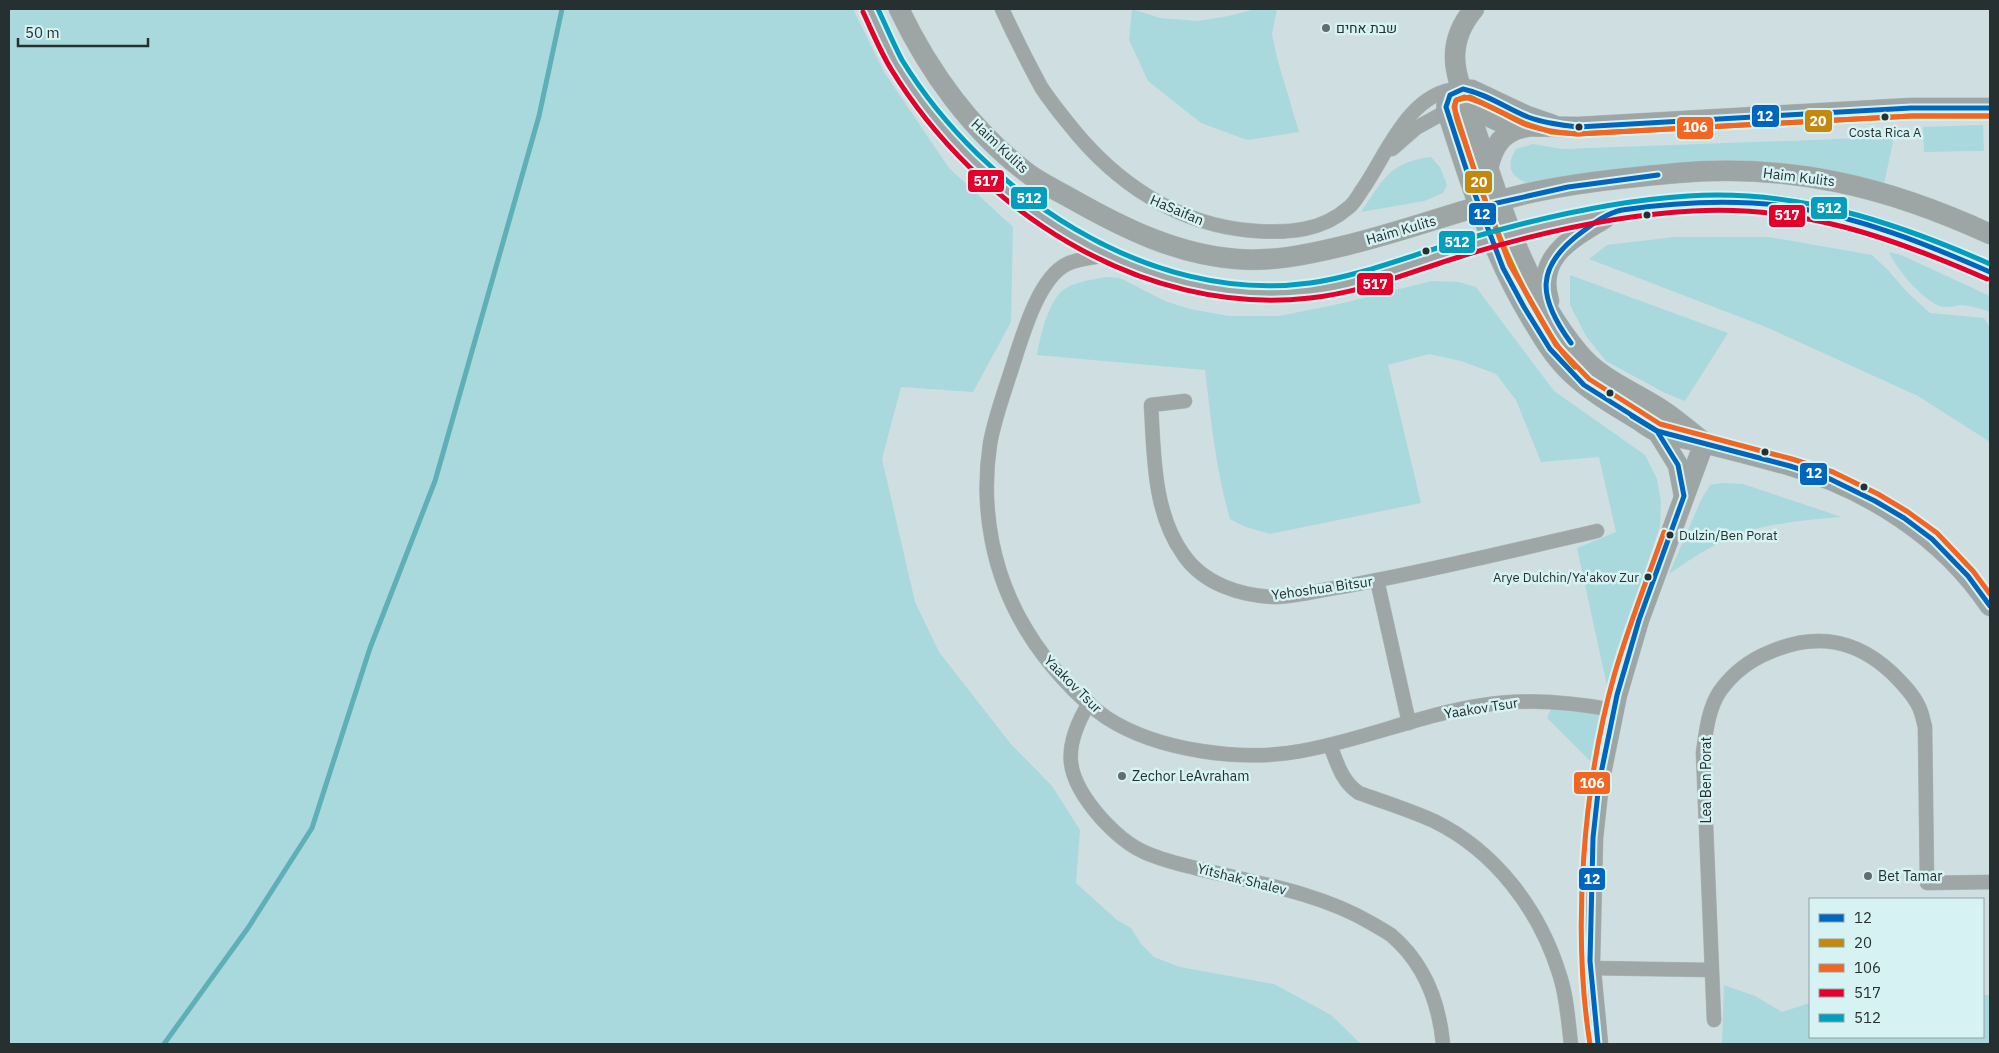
<svg xmlns="http://www.w3.org/2000/svg" width="1999" height="1053" viewBox="0 0 1999 1053" font-family="'IBM Plex Sans',Heebo,sans-serif">
  <rect width="100%" height="100%" fill="#cfdee0"/>
  <g fill="#aad9dd">
    <path d="M9,9H853L884,72L949,168L1013,227L1011,322L973,392L901,387L882,459L915,602L939,652L1010,743L1052,786L1080,830L1076,883L1117,920L1131,928L1141,944L1154,957L1180,967L1274,984L1331,1015L1361,1044H9Z"/>
    <path d="M1132,9L1160,18L1198,21L1229,16L1255,9H1277L1272,34L1277,58L1299,132L1247,140L1201,123L1148,81L1129,40Z"/>
    <path d="M1983,125L1984,151L1924,152L1923,127Z"/>
    <path d="M1894,137L1884,184L1784,166L1534,186C1514,179 1503,170 1516,149L1533,144L1562,149Z"/>
    <path d="M1431,157L1440,167L1447,185L1443,193L1424,201L1361,212C1383,180 1389,162 1431,157Z"/>
    <path d="M1674,237H1769L1872,255L1888,270L1907,292L1930,313L1984,318L1990,328V442L1918,396L1766,327L1589,259L1607,245Z"/>
    <path d="M1889,252L1901,255L1990,296V312C1981,309 1970,305 1960,305C1955,306 1950,307 1945,307C1927,306 1895,268 1889,252Z"/>
    <path d="M1570,275L1728,333L1685,401L1665,393L1606,361L1586,336L1570,305Z"/>
    <path d="M1106,277L1120,278L1165,301L1190,309L1229,316H1279L1339,304L1432,281L1459,282L1476,287L1554,391L1645,455L1657,479L1661,502L1660,526L1607,686L1577,548L1616,532L1599,457L1541,462L1516,400L1496,374L1461,361L1429,354L1388,365L1421,503L1270,534L1243,526L1230,519C1216,471 1211,420 1205,370L1037,355C1040,337 1047,308 1059,294C1069,282 1092,280 1106,277Z"/>
    <path d="M1723,483L1743,484L1842,517C1814,519 1786,522 1758,528C1725,536 1696,555 1669,574L1701,500L1710,485Z"/>
    <path d="M1551,709L1604,714L1593,764L1547,718Z"/>
    <path d="M1724,985L1755,996L1782,1012L1810,1003V1037H1983V995H1990V1044H1722Z"/>
  </g>
  <g fill="none" stroke-linecap="round" stroke-linejoin="round">
    <path stroke="#5db0b5" stroke-width="5" d="M164,1044L248,928L312,828L370,648L435,481L539,116L562,9"/>
    <defs>
      <g id="street">
        <path d="M1002,9C1014,35 1027,61 1041,87C1049,99 1059,112 1068,123C1115,183 1178,226 1256,231C1289,233 1322,231 1348,208C1354,204 1358,196 1362,190C1386,156 1408,93 1457,89"/>
        <path d="M1392,149L1416,128L1447,111"/>
        <path d="M1109,255C1096,257 1079,258 1067,264C1036,279 1020,345 1009,377C1002,399 994,421 990,444C980,509 993,576 1027,631C1045,661 1078,699 1107,718C1158,751 1242,762 1301,751C1363,740 1422,714 1484,705C1528,698 1570,702 1613,710"/>
        <path d="M1185,401L1151,405C1154,454 1153,512 1183,554C1203,584 1241,596 1275,597C1295,597 1325,589 1346,586C1430,571 1514,550 1597,531"/>
        <path d="M1377,580L1409,723"/>
        <path d="M1089,703C1061,750 1065,777 1101,818C1112,830 1127,844 1142,851C1160,860 1180,864 1199,869C1257,883 1320,893 1371,923C1378,927 1385,931 1391,935C1424,963 1439,1002 1443,1044"/>
        <path d="M1330,745C1337,763 1342,782 1359,793C1384,802 1410,810 1434,821C1495,851 1539,909 1559,973C1567,996 1568,1021 1571,1044"/>
        <path d="M1590,968L1711,970"/>
        <path d="M1714,1020L1703,753C1706,732 1708,709 1720,691C1733,673 1750,660 1770,652C1816,632 1856,639 1892,673C1902,683 1912,693 1918,705C1922,712 1923,720 1925,727L1927,883L1990,882"/>
      </g>
      <g id="secondary">
        <path d="M870,9C877,24 883,40 891,55C907,83 929,112 950,137C1032,233 1182,309 1309,291C1361,283 1412,263 1462,248C1547,223 1634,203 1723,202C1817,201 1906,234 1990,272"/>
        <path d="M899,9C929,72 973,133 1030,175C1043,184 1058,191 1072,199C1123,228 1178,255 1237,259C1271,262 1305,255 1339,247C1400,233 1459,210 1521,195C1571,183 1625,178 1677,173C1791,163 1888,187 1990,234"/>
        <path d="M1474,9C1463,22 1455,39 1455,57C1455,79 1467,102 1473,122C1499,201 1524,287 1578,352C1601,381 1639,393 1668,414C1679,422 1690,431 1701,440"/>
        <path d="M1447,111C1478,101 1486,121 1514,126L1578,127L1911,108H1990"/>
        <path d="M1553,125L1527,116L1472,90C1457,88 1444,94 1447,111C1470,182 1492,254 1531,318C1541,335 1551,352 1565,367C1585,388 1610,403 1635,418C1642,422 1650,429 1658,432C1673,437 1689,439 1704,443C1732,450 1760,457 1788,465C1869,489 1943,536 1990,606"/>
        <path d="M1488,169C1493,146 1502,131 1527,127"/>
        <path d="M1549,301C1535,256 1573,238 1605,218"/>
        <path d="M1657,431L1678,465L1684,496"/>
        <path d="M1598,1044L1590,961L1593,838L1599,783L1617,695L1639,620L1704,443"/>
      </g>
    </defs>
    <use href="#street" stroke="#afbabb" stroke-width="15"/>
    <use href="#secondary" stroke="#afbabb" stroke-width="21"/>
    <use href="#street" stroke="#9fa6a6" stroke-width="14"/>
    <use href="#secondary" stroke="#9da5a5" stroke-width="20"/>
    <defs>
      <g id="bus-1">
        <path d="M1990,108H1911L1578,127C1561,125 1544,123 1528,117C1506,108 1487,94 1463,89L1450,95L1446,107L1471,184L1503,268L1524,307L1550,349L1584,385L1657,431L1790,466L1830,479L1875,501L1904,518L1932,539L1968,576L1990,606"/>
        <path d="M1479,207L1568,187L1658,175"/>
        <path d="M1571,343C1538,298 1534,267 1582,232C1594,223 1607,213 1622,210C1678,202 1736,199 1792,207C1862,218 1926,244 1990,272"/>
        <path d="M1598,1044L1590,961L1593,838L1599,783L1617,695L1639,620L1684,496L1678,465L1657,431L1632,416"/>
      </g>
      <path id="bus-2" d="M1575,367C1557,348 1545,327 1532,304C1504,254 1485,201 1466,146C1463,135 1450,109 1457,100L1470,97L1524,123L1551,132L1577,134L1911,116H1990"/>
      <g id="bus-3">
        <path d="M1990,116H1911L1578,134C1560,133 1541,130 1524,124C1504,115 1486,102 1464,97L1456,100L1454,107L1478,182L1510,265L1556,345L1589,379L1660,424L1792,459L1833,472L1878,494L1908,512L1937,533L1973,571L1990,594"/>
        <path d="M1590,1044C1572,931 1583,786 1614,676C1628,627 1647,580 1664,532"/>
      </g>
      <path id="bus-4" d="M863,12C872,31 880,51 891,69C977,209 1141,317 1310,298C1362,293 1412,271 1462,256C1537,233 1615,215 1693,211C1800,205 1891,237 1987,279"/>
      <path id="bus-5" d="M878,9C886,26 893,43 902,60C984,193 1148,305 1310,283C1361,276 1411,255 1460,241C1534,219 1610,201 1688,196C1795,189 1893,221 1990,264"/>
    </defs>
    <use href="#bus-1" stroke="#d6f2f3" stroke-width="9"/>
    <use href="#bus-2" stroke="#d6f2f3" stroke-width="9"/>
    <use href="#bus-3" stroke="#d6f2f3" stroke-width="9"/>
    <use href="#bus-4" stroke="#d6f2f3" stroke-width="9"/>
    <use href="#bus-5" stroke="#d6f2f3" stroke-width="9"/>
    <use href="#bus-1" stroke="#0065bd" stroke-width="5"/>
    <use href="#bus-2" stroke="#c3880c" stroke-width="5"/>
    <use href="#bus-3" stroke="#f26522" stroke-width="5"/>
    <use href="#bus-4" stroke="#e4002b" stroke-width="5"/>
    <use href="#bus-5" stroke="#049dbe" stroke-width="5"/>
  </g>
  <g fill="#616d6e" stroke="#d6f2f3" stroke-width="2">
    <circle cx="1326" cy="28" r="5"/>
    <circle cx="1122" cy="776" r="5"/>
    <circle cx="1868" cy="876" r="5"/>
  </g>
  <g fill="#263031" stroke="#d6f2f3" stroke-width="2">
    <circle cx="1885" cy="117" r="4.5"/>
    <circle cx="1579" cy="127" r="4.5"/>
    <circle cx="1647" cy="215" r="4.5"/>
    <circle cx="1426" cy="251" r="4.5"/>
    <circle cx="1610" cy="393" r="4.5"/>
    <circle cx="1765" cy="452" r="4.5"/>
    <circle cx="1864" cy="487" r="4.5"/>
    <circle cx="1670" cy="535" r="4.5"/>
    <circle cx="1648" cy="577" r="4.5"/>
  </g>
  <g text-anchor="middle" stroke-width="5" stroke-linejoin="round" paint-order="stroke">
    <g font-size="13" fill="#263031" stroke="#d6f2f3">
      <text x="1885" y="137">Costa Rica A</text>
      <text x="1679" y="540" text-anchor="start">Dulzin/Ben Porat</text>
      <text x="1639" y="582" text-anchor="end">Arye Dulchin/Ya'akov Zur</text>
    </g>
    <g font-size="14" fill="#263031" stroke="#d6f2f3" text-anchor="start">
      <text x="1336" y="33">שבת אחים</text>
      <text x="1132" y="781">Zechor LeAvraham</text>
      <text x="1878" y="881">Bet Tamar</text>
    </g>
    <g font-size="14" fill="#263031" stroke="#d6f2f3">
      <text transform="translate(1000 146) rotate(43)" y="5">Haim Kulits</text>
      <text transform="translate(1799 177) rotate(7)" y="5">Haim Kulits</text>
      <text transform="translate(1177 210) rotate(23)" y="5">HaSaifan</text>
      <text transform="translate(1401 230) rotate(-16)" y="5">Haim Kulits</text>
      <text transform="translate(1322 588) rotate(-8)" y="5">Yehoshua Bitsur</text>
      <text transform="translate(1073 684) rotate(45)" y="5">Yaakov Tsur</text>
      <text transform="translate(1481 708) rotate(-9)" y="5">Yaakov Tsur</text>
      <text transform="translate(1706 780) rotate(-90)" y="5">Lea Ben Porat</text>
      <text transform="translate(1242 879) rotate(14)" y="5">Yitshak Shalev</text>
    </g>
  </g>
  <g stroke="#d6f2f3" stroke-width="2">
    <rect x="1751" y="104" width="29" height="24" rx="5" fill="#0065bd"/>
    <rect x="1804" y="109" width="29" height="24" rx="5" fill="#c3880c"/>
    <rect x="1676" y="116" width="38" height="24" rx="5" fill="#f26522"/>
    <rect x="967" y="169" width="38" height="24" rx="5" fill="#e4002b"/>
    <rect x="1464" y="170" width="29" height="24" rx="5" fill="#c3880c"/>
    <rect x="1010" y="186" width="38" height="24" rx="5" fill="#049dbe"/>
    <rect x="1810" y="196" width="38" height="24" rx="5" fill="#049dbe"/>
    <rect x="1468" y="202" width="29" height="24" rx="5" fill="#0065bd"/>
    <rect x="1768" y="204" width="38" height="24" rx="5" fill="#e4002b"/>
    <rect x="1438" y="230" width="38" height="24" rx="5" fill="#049dbe"/>
    <rect x="1356" y="272" width="38" height="24" rx="5" fill="#e4002b"/>
    <rect x="1799" y="462" width="29" height="24" rx="5" fill="#0065bd"/>
    <rect x="1573" y="771" width="38" height="24" rx="5" fill="#f26522"/>
    <rect x="1578" y="867" width="28" height="24" rx="5" fill="#0065bd"/>
  </g>
  <g font-size="14" text-anchor="middle" font-weight="bold" fill="#fff">
    <text x="1765" y="121">12</text>
    <text x="1818" y="126">20</text>
    <text x="1695" y="132">106</text>
    <text x="986" y="186">517</text>
    <text x="1479" y="187">20</text>
    <text x="1029" y="203">512</text>
    <text x="1829" y="213">512</text>
    <text x="1482" y="219">12</text>
    <text x="1787" y="220">517</text>
    <text x="1457" y="247">512</text>
    <text x="1375" y="289">517</text>
    <text x="1814" y="478">12</text>
    <text x="1592" y="788">106</text>
    <text x="1592" y="884">12</text>
  </g>
  <rect width="1999" height="1053" fill="none" stroke="#263031" stroke-width="20"/>
  <rect x="1809" y="898" width="175" height="140" fill="#d6f2f3" stroke="#90a4a5"/>
  <rect x="1819" y="914" width="25" height="8" fill="#0065bd" stroke="#90a4a5"/>
  <text x="1854" y="923" font-size="15" fill="#263031">12</text>
  <rect x="1819" y="939" width="25" height="8" fill="#c3880c" stroke="#90a4a5"/>
  <text x="1854" y="948" font-size="15" fill="#263031">20</text>
  <rect x="1819" y="964" width="25" height="8" fill="#f26522" stroke="#90a4a5"/>
  <text x="1854" y="973" font-size="15" fill="#263031">106</text>
  <rect x="1819" y="989" width="25" height="8" fill="#e4002b" stroke="#90a4a5"/>
  <text x="1854" y="998" font-size="15" fill="#263031">517</text>
  <rect x="1819" y="1014" width="25" height="8" fill="#049dbe" stroke="#90a4a5"/>
  <text x="1854" y="1023" font-size="15" fill="#263031">512</text>
  <path d="M18 38v8h130v-8" fill="none" stroke="#263031" stroke-width="2.5"/>
  <text x="25" y="38" font-size="15" fill="#263031" stroke="#d6f2f3" stroke-width="4" paint-order="stroke">50 m</text>
</svg>
